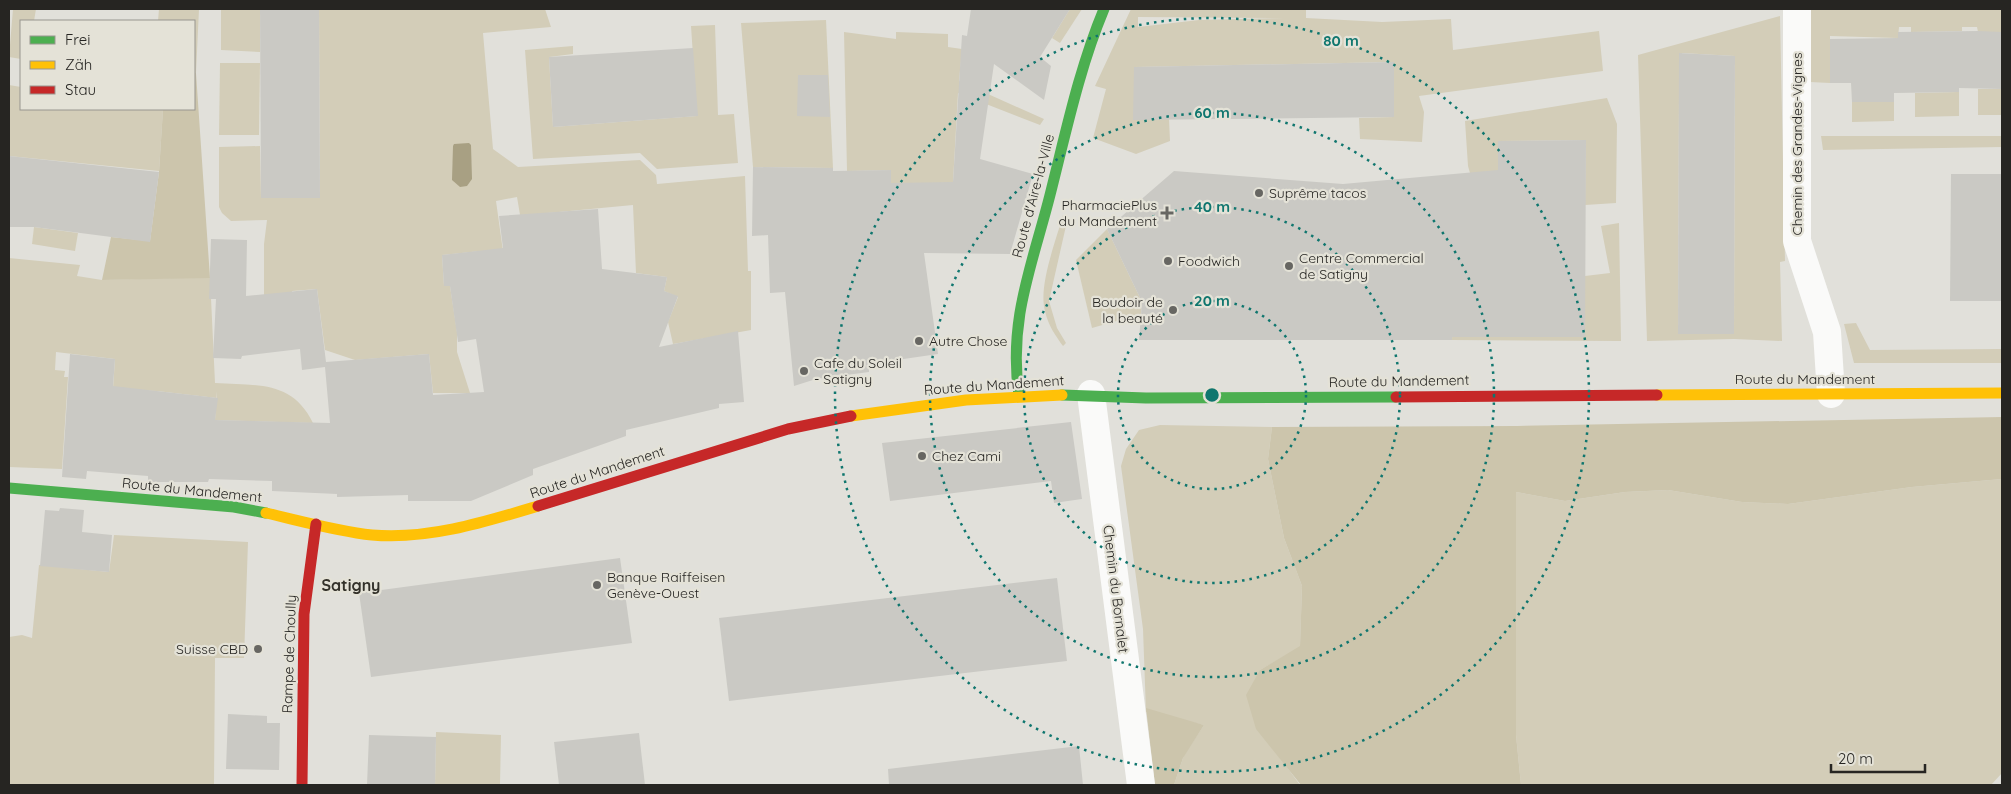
<svg xmlns="http://www.w3.org/2000/svg" width="2011" height="794" viewBox="0 0 2011 794" font-family="Quicksand,sans-serif">
  <rect width="100%" height="100%" fill="#e1e0da"/>
  <g fill="#d3cdb8" fill-rule="evenodd">
    <path d="M13,9H36L34,21H21V59L9,57Z"/>
    <path d="M159,9H199L196,73H194V21H158Z"/>
    <path d="M221,9L260,10V52L221,50Z"/>
    <path d="M319,9H545L551,27L483,33L493,149L518,167L640,160L656,175L657,184L745,176L748,271H751V330L673,344L668,322L678,297L664,291L667,277L636,273L633,205L548,213L529,268L517,197L496,201L507,280L485,284L481,251L442,255L444,286H450L457,332V352L470,393H433L429,354L355,360L325,350L317,289L292,291L294,305L264,308V244L267,220L231,221L222,213L219,207V147L260,146L261,198L320,197Z"/>
    <path d="M1070,9H1082L1060,43L1052,38Z"/>
    <path d="M1131,9H1306V18L1382,22L1451,19L1453,50L1599,31L1603,71L1419,96L1424,112L1422,142L1360,139L1359,118L1394,117V62L1135,67L1169,119L1170,141L1136,154L1093,138L1106,89L1095,86ZM1138,17L1285,18L1199,20L1138,27Z"/>
    <path d="M1809,9H2002V32H1978L1977,27H1962V31L1911,32V27H1899L1898,38L1830,36V83L1810,82Z"/>
    <path d="M1780,16L1785,261L1780,262L1782,341L1734,339L1647,341L1638,55ZM1682,53L1735,56L1734,334H1678L1679,94Z"/>
    <path d="M826,20L833,168L753,167L741,23Z"/>
    <path d="M715,25L718,115L734,114L738,163L657,169L640,153L533,159L525,50L573,46V54L549,57L553,127L697,116L691,26Z"/>
    <path d="M844,32L896,39V32L948,34V47L962,49L959,81L1044,119L1040,125L958,93L953,182L890,206L891,170L847,171Z"/>
    <path d="M220,63H260L259,135H219Z"/>
    <path d="M9,85L21,87V109H163L159,171L9,156Z"/>
    <rect x="1978" y="89" width="24" height="26"/>
    <path d="M1959,92V116L1915,117V93Z"/>
    <path d="M1607,98L1617,124L1616,203L1585,205L1586,140L1498,141V203L1479,205L1468,166L1465,121Z"/>
    <path d="M1852,102H1894V121L1852,122Z"/>
    <path d="M1821,136H2002V147L1823,150Z"/>
    <path d="M1063,215L1068,217L1049,301L1057,328L1066,343L1063,346C1055,335 1048,325 1045,311C1038,286 1056,241 1063,215Z"/>
    <path d="M1619,223L1621,341L1452,340L1454,230L1585,276L1610,273L1601,226Z"/>
    <path d="M34,227L78,233L75,251L32,244Z"/>
    <path d="M1107,229L1142,302L1141,314L1092,328L1076,260Z"/>
    <path d="M9,258L80,265L77,276L102,280L210,277L215,383C257,386 292,380 313,423L215,420L217,391V398L157,391L113,389L115,359L56,352L55,370L65,371L64,377H68L62,469L9,467Z"/>
    <path d="M1856,323L1870,350L2002,349V363H1854L1844,324Z"/>
    <path d="M1160,425L1272,427L1268,459L1284,538L1302,586L1300,647L1260,670L1281,759L1300,785H1174L1184,755L1204,725L1146,712L1143,629L1121,466L1126,449L1139,430Z"/>
    <path d="M2002,479V773L1991,785H1521L1516,735V492L1565,501L1625,492L1668,490L1742,502L1788,504L1912,487Z"/>
    <path d="M114,535L248,542L244,658H215L214,785H9V637L22,635L32,638L39,565L109,572Z"/>
    <path d="M436,732L501,735L500,785H435Z"/>
  </g>
  <g fill="#ccc5ac">
    <path d="M194,73H196L210,278L102,280L111,237L150,241L159,172L163,109H194Z"/>
    <path d="M2002,417V479L1912,487L1788,504L1742,502L1668,490L1625,492L1565,501L1516,492V735L1521,785H1301L1256,729L1246,695L1260,670L1300,646L1302,586L1284,538L1268,459L1272,427L1517,426Z"/>
    <path d="M1146,708L1204,725L1183,758L1174,785H1155Z"/>
  </g>
  <path fill="#a8a083" d="M469,143L471,145L472,179L467,186L460,187L452,180L453,146L454,144Z"/>
  <g fill="#cac9c4">
    <path d="M260,9H319L320,198H261Z"/>
    <path d="M971,9H1070L1040,57L1051,66L1044,100L994,64L980,159L1033,174L1010,254L924,253L938,354L869,364V372L816,379L794,386L785,292L770,293L768,235L752,236L753,167L833,168V171L891,170V183L953,182L962,35L967,36Z"/>
    <path d="M1978,31L2002,32V89L1959,88V92L1894,93V102H1852L1851,83H1830V39L1898,38V32Z"/>
    <path d="M693,48L698,116L553,127L549,57Z"/>
    <path d="M1679,53L1735,56L1734,334H1678Z"/>
    <path d="M1394,62V117L1133,120L1134,67Z"/>
    <path d="M798,75H828L830,117L797,116Z"/>
    <path d="M1586,140L1585,337H1452V340H1139L1142,302L1107,229L1174,171L1343,184L1498,170V141Z"/>
    <path d="M9,156L159,172L150,242L34,227H9Z"/>
    <path d="M1951,174H2002V301H1950Z"/>
    <path d="M598,209L602,269L667,277L664,291L678,296L659,347L738,331L744,402L719,404V408L626,430V436L533,469V475L471,501H408V495L337,497V494L272,491V481L209,479L208,482H148V476L87,471L86,479L62,477L70,354L115,359L113,386L218,398L215,420L330,423L325,367L302,370L300,349L242,356L241,359L213,358L216,299H209L211,239L247,240L246,296L317,289L326,362L429,354L433,395L484,392L476,339L458,342L450,286H444L442,255L503,248L499,216Z"/>
    <path d="M1071,422L1082,499L1054,503L1051,481L890,501L882,443Z"/>
    <path d="M60,508L84,510L82,532L112,535L109,572L40,566L45,510L59,511Z"/>
    <path d="M620,558L632,643L371,677L359,593Z"/>
    <path d="M1057,578L1067,661L729,701L719,618Z"/>
    <path d="M228,714L267,716V723H280L279,770L226,769Z"/>
    <path d="M639,733L645,785H559L554,742Z"/>
    <path d="M369,735L436,737L435,785H367Z"/>
    <path d="M1079,746L1083,785H889L888,769Z"/>
  </g>
  <g fill="none" stroke-linecap="round" stroke-linejoin="round">
    <g stroke="#fafaf9" stroke-width="28">
      <path d="M1797,9V241L1827,332L1831,394"/>
      <path d="M1091,394L1141,785"/>
    </g>
    <g stroke="#4caf50" stroke-width="11">
      <path d="M1062,395L1146,398L1396,397"/>
      <path d="M1019,396C1008,320 1032,266 1050,195C1066,132 1079,69 1104,9"/>
      <path d="M9,488L234,507L266,513"/>
    </g>
    <g stroke="#ffc107" stroke-width="11">
      <path d="M1657,395L2002,393"/>
      <path d="M851,416L966,400L1062,395"/>
      <path d="M266,513C301,521 336,531 372,535C428,540 485,522 538,506"/>
    </g>
    <g stroke="#c62828" stroke-width="11">
      <path d="M1396,397L1657,395"/>
      <path d="M538,506L788,429L851,416"/>
      <path d="M302,785L304,614L316,524"/>
    </g>
  </g>
  <g fill="none" stroke="#0f766e" stroke-width="2.5" stroke-dasharray="2.5 5">
    <circle cx="1212" cy="395" r="94"/>
    <circle cx="1212" cy="395" r="188"/>
    <circle cx="1212" cy="395" r="282"/>
    <circle cx="1212" cy="395" r="377"/>
  </g>
  <g fill="#676662" stroke="#e4e2d7" stroke-width="2">
    <circle cx="1259" cy="193" r="5"/>
    <path d="M1164.5 205.5h5v5h5v5h-5v5h-5v-5h-5v-5h5z"/>
    <circle cx="1168" cy="261" r="5"/>
    <circle cx="1289" cy="266" r="5"/>
    <circle cx="1173" cy="310" r="5"/>
    <circle cx="919" cy="341" r="5"/>
    <circle cx="804" cy="371" r="5"/>
    <circle cx="922" cy="456" r="5"/>
    <circle cx="597" cy="585" r="5"/>
    <circle cx="258" cy="649" r="5"/>
  </g>
  <g text-anchor="middle" stroke-width="4.5" stroke-linejoin="round" paint-order="stroke">
    <g font-size="14" fill="#262522" stroke="#e4e2d7">
      <text transform="translate(1797 144) rotate(-90)" y="5">Chemin des Grandes-Vignes</text>
      <text transform="translate(1033 196) rotate(-75)" y="5">Route d'Aire-la-Ville</text>
      <text x="1805" y="384">Route du Mandement</text>
      <text transform="translate(1399 381) rotate(-1)" y="5">Route du Mandement</text>
      <text transform="translate(994 385) rotate(-4)" y="5">Route du Mandement</text>
      <text transform="translate(597 472) rotate(-18)" y="5">Route du Mandement</text>
      <text transform="translate(192 490) rotate(6)" y="5">Route du Mandement</text>
      <text transform="translate(1116 589) rotate(83)" y="5">Chemin du Bornalet</text>
      <text transform="translate(289 654) rotate(-88)" y="5">Rampe de Choully</text>
    </g>
    <g font-size="14" fill="#262522" stroke="#e4e2d7" text-anchor="start">
      <text x="1269" y="198">Suprême tacos</text>
      <text x="1157" y="210" text-anchor="end">PharmaciePlus<tspan x="1157" dy="16">du Mandement</tspan></text>
      <text x="1299" y="263">Centre Commercial<tspan x="1299" dy="16">de Satigny</tspan></text>
      <text x="1178" y="266">Foodwich</text>
      <text x="1163" y="307" text-anchor="end">Boudoir de<tspan x="1163" dy="16">la beauté</tspan></text>
      <text x="929" y="346">Autre Chose</text>
      <text x="814" y="368">Cafe du Soleil<tspan x="814" dy="16">- Satigny</tspan></text>
      <text x="932" y="461">Chez Cami</text>
      <text x="607" y="582">Banque Raiffeisen<tspan x="607" dy="16">Genève-Ouest</tspan></text>
      <text x="248" y="654" text-anchor="end">Suisse CBD</text>
    </g>
    <g font-size="16" font-weight="bold" fill="#34322a" stroke="#e4e2d7">
      <text x="351" y="591">Satigny</text>
    </g>
  </g>
  <circle cx="1212" cy="395" r="8" fill="#0f766e" stroke="#e4e2d7" stroke-width="2.5"/>
  <g font-size="15" text-anchor="middle" font-weight="bold" fill="#0f766e" stroke="#e4e2d7" stroke-width="4.5" stroke-linejoin="round" paint-order="stroke">
    <text x="1341" y="46">80 m</text>
    <text x="1212" y="118">60 m</text>
    <text x="1212" y="212">40 m</text>
    <text x="1212" y="306">20 m</text>
  </g>
  <rect width="2011" height="794" fill="none" stroke="#262522" stroke-width="20"/>
  <rect x="20" y="20" width="175" height="90" fill="#e4e2d7" stroke="#98968f"/>
  <rect x="30" y="36" width="25" height="8" fill="#4caf50" stroke="#98968f"/>
  <text x="65" y="45" font-size="15" fill="#262522">Frei</text>
  <rect x="30" y="61" width="25" height="8" fill="#ffc107" stroke="#98968f"/>
  <text x="65" y="70" font-size="15" fill="#262522">Zäh</text>
  <rect x="30" y="86" width="25" height="8" fill="#c62828" stroke="#98968f"/>
  <text x="65" y="95" font-size="15" fill="#262522">Stau</text>
  <path d="M1831 764v8h94v-8" fill="none" stroke="#262522" stroke-width="2.5"/>
  <text x="1838" y="764" font-size="15" fill="#262522" stroke="#e4e2d7" stroke-width="4" paint-order="stroke">20 m</text>
</svg>
